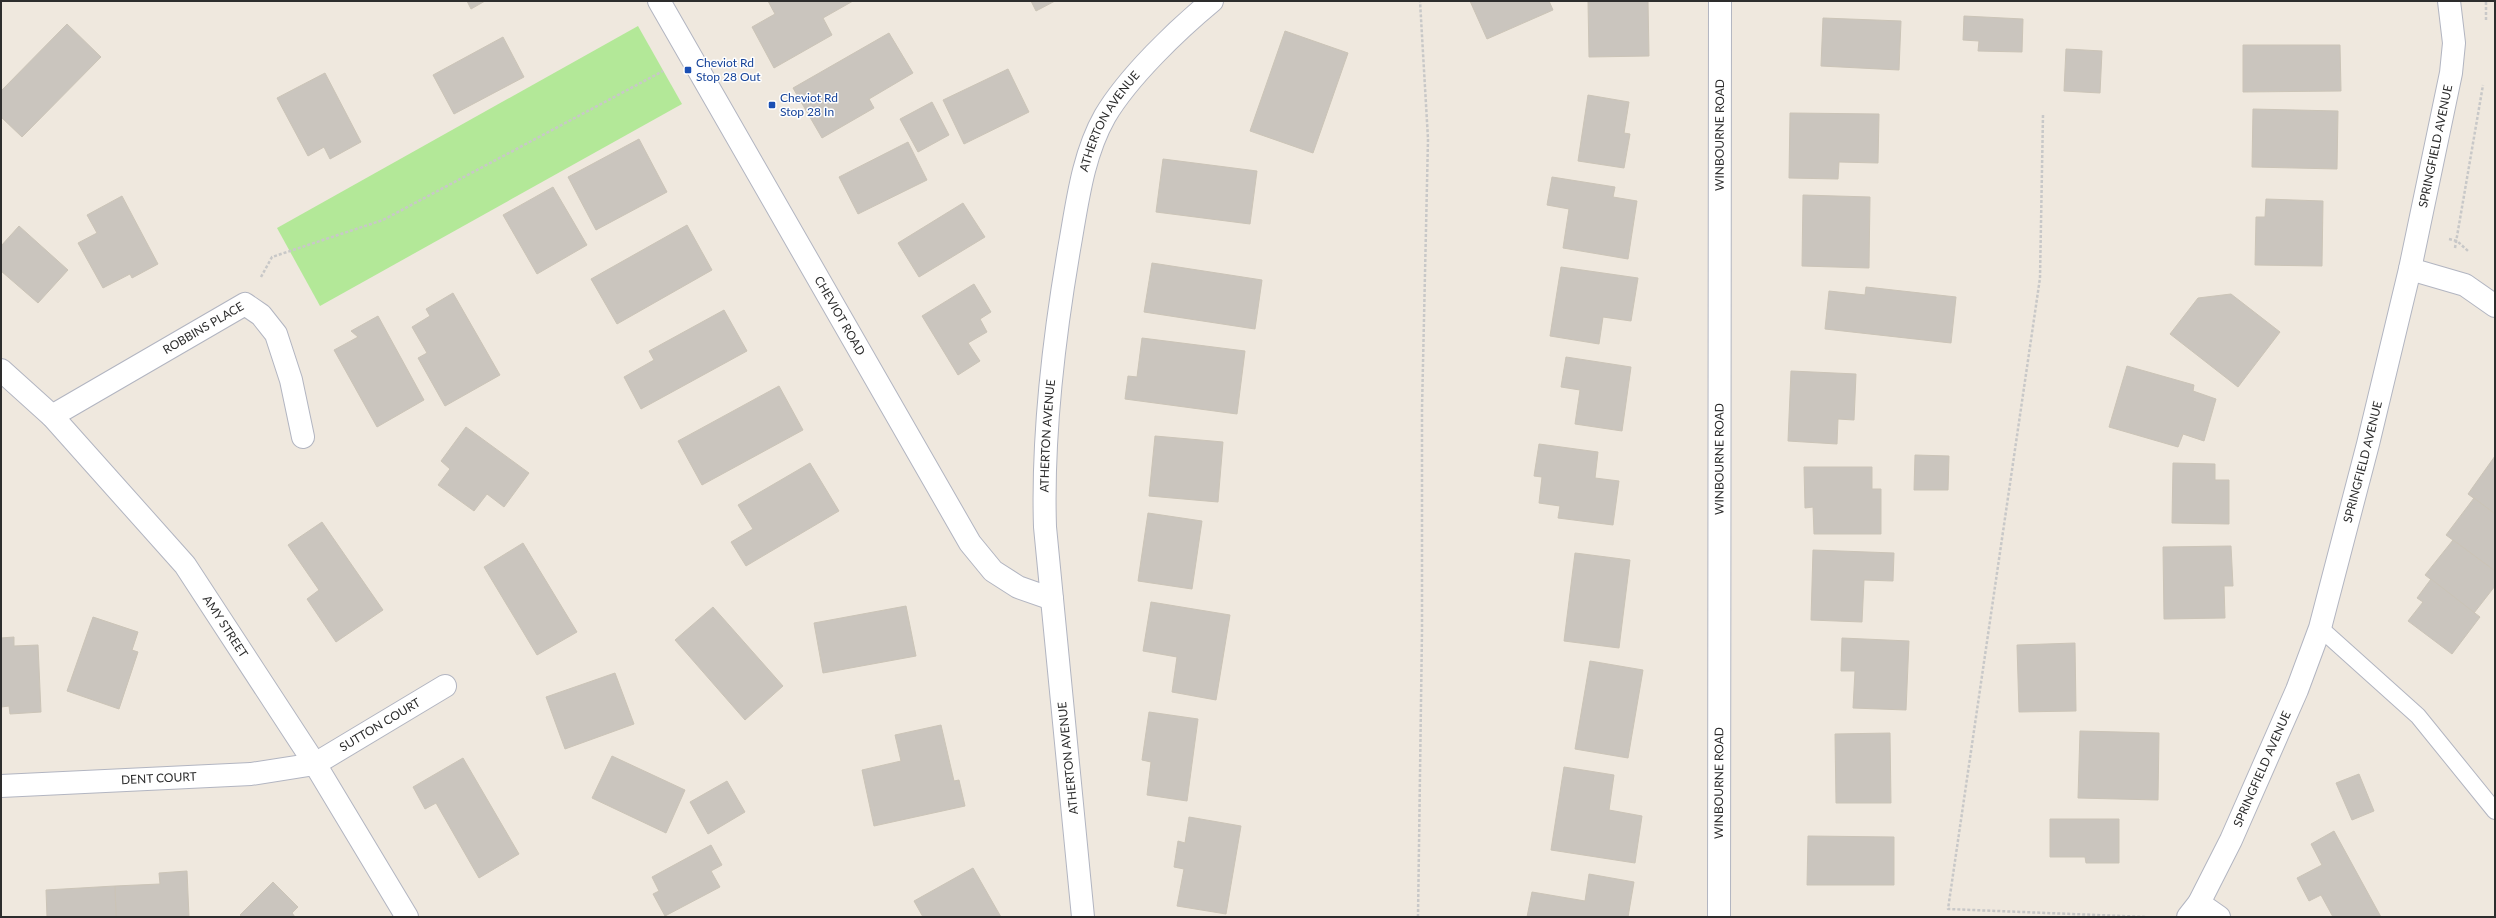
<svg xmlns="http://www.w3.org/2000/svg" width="2496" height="918" viewBox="0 0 2496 918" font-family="Lato,sans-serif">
  <rect width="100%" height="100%" fill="#efe8de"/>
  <path fill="#b3e898" d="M638,26L682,104L320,306L277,228Z"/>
  <g fill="#cac5be" stroke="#cbc4b7">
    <path d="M467,1H485L471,9Z"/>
    <path d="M768,1H853L823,18L832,35L774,68L752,27L775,14Z"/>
    <path d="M1031,1H1055L1036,11Z"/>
    <path d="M1470,1H1549L1553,10L1487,39Z"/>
    <path d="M1588,1H1648L1649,56L1589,57Z"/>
    <path d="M1964,16L2023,19L2022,52L1978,51L1979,41L1963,40Z"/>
    <path d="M1823,18L1901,21L1899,70L1821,66Z"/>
    <path d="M67,24L101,57L22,137L1,117V91Z"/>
    <path d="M1285,31L1348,53L1313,153L1250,131Z"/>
    <path d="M889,33L913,73L869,99L874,108L822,138L793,88Z"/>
    <path d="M503,37L524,77L454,114L433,75Z"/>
    <path d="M2243,45H2340L2341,91L2243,92Z"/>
    <path d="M2066,49L2102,51L2100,93L2064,91Z"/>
    <path d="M1008,69L1029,112L964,144L943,100Z"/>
    <path d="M325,73L361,142L330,159L324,147L308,156L277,98Z"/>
    <path d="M1588,95L1629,102L1624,133L1630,134L1624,168L1578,161Z"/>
    <path d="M932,102L949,135L918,152L900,119Z"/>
    <path d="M2253,109L2338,111L2337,169L2252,167Z"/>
    <path d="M1790,113L1879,114L1878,163L1839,162L1838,179L1789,178Z"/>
    <path d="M639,139L667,192L596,230L568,177Z"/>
    <path d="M908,142L927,180L858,214L839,177Z"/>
    <path d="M1163,159L1257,171L1250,224L1156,212Z"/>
    <path d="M1552,177L1615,187L1613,197L1637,201L1628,259L1563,248L1569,209L1547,205Z"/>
    <path d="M553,187L587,245L537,274L503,215Z"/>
    <path d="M1803,195L1870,197L1869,268L1802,266Z"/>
    <path d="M122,196L158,264L132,278L130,274L103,288L78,243L97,233L87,215Z"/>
    <path d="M2266,199L2323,201L2322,266L2255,265L2256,217H2265Z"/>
    <path d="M963,203L985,237L919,277L898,243Z"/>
    <path d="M687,225L712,270L617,324L591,279Z"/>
    <path d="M19,226L68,270L38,303L1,271V246Z"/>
    <path d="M1152,263L1262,280L1255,329L1144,312Z"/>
    <path d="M1561,267L1638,278L1631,321L1603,317L1599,344L1550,336Z"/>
    <path d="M974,284L991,312L980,319L987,332L968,343L980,361L958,375L922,316Z"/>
    <path d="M1866,287L1956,297L1951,343L1825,329L1829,291L1865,295Z"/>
    <path d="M453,293L500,375L445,406L418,358L427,353L412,327L430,316L426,309Z"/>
    <path d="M2231,294L2280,332L2238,387L2170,334L2198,298Z"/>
    <path d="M724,310L747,351L641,409L624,377L654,360L649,351Z"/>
    <path d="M378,316L424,400L377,427L334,350L358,337L351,331Z"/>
    <path d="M1142,338L1245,351L1237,414L1125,399L1128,376L1137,377Z"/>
    <path d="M1566,357L1631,367L1622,431L1575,424L1580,390L1561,387Z"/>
    <path d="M2127,366L2194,385L2193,391L2216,399L2204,441L2183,434L2178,447L2109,427Z"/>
    <path d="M1791,371L1856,374L1854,420L1838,419L1837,444L1788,441Z"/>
    <path d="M779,386L803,430L702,485L678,441Z"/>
    <path d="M466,427L529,473L504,507L487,494L474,511L438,485L450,469L441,461Z"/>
    <path d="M1155,436L1223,442L1218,502L1149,496Z"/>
    <path d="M1539,444L1598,452L1595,478L1619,481L1613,525L1558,518L1560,506L1539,503L1542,477L1534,476Z"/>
    <path d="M1915,455L1949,456L1948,490H1914Z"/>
    <path d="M2495,456V514L2468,494Z"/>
    <path d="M810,463L839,511L746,566L731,542L753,529L738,505Z"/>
    <path d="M2173,463L2215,464V480H2229V524L2172,523Z"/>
    <path d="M1804,467H1872V489H1881V534H1814L1813,507L1805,508Z"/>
    <path d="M2474,498L2495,514V571L2446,535Z"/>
    <path d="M1148,513L1202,521L1192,589L1138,581Z"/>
    <path d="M322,522L383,610L336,642L307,599L319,590L288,545Z"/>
    <path d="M2453,540L2495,571V586L2474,613L2425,575Z"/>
    <path d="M523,543L577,632L537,655L484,567Z"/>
    <path d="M2231,546L2233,586H2224L2225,618L2164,619L2163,547Z"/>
    <path d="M1813,550L1894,553L1893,581L1864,580L1862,622L1811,620Z"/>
    <path d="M1575,553L1630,560L1619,648L1564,641Z"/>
    <path d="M2431,579L2480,617L2452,654L2408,621L2423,602L2417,598Z"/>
    <path d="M1151,602L1230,615L1216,700L1172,692L1177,657L1143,651Z"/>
    <path d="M906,606L916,656L823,673L814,623Z"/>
    <path d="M713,607L783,686L745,720L675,640Z"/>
    <path d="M93,617L138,632L132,650L138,652L119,709L67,691Z"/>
    <path d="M14,637V646L38,645L41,712L10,714L9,706L1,707V638Z"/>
    <path d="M1842,638L1909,641L1906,710L1853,708L1855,671H1841Z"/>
    <path d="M2075,643L2076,711L2019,712L2017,645Z"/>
    <path d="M1590,661L1643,670L1628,758L1575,749Z"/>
    <path d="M615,673L634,724L565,749L546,697Z"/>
    <path d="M1149,712L1198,719L1187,801L1147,795L1151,762L1142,760Z"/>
    <path d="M941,725L954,781L959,780L965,806L874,826L862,770L901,761L895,735Z"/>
    <path d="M2080,731L2159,733L2158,800L2078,798Z"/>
    <path d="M1890,733L1891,803H1836L1835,734Z"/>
    <path d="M612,756L685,790L666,833L592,798Z"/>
    <path d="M463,758L519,854L479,878L436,803L425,809L413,787Z"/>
    <path d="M1564,767L1614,775L1609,810L1642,816L1635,863L1551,850Z"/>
    <path d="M2359,774L2374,811L2352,820L2336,783Z"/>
    <path d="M727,781L745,812L708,834L690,802Z"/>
    <path d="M1189,817L1241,826L1226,914L1177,906L1184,869L1174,867L1178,841L1185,843Z"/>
    <path d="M2050,819H2119V863H2086L2085,857H2050Z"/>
    <path d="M2334,831L2381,917H2333L2321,895L2309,901L2297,878L2322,865L2311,844Z"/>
    <path d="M1808,836L1894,837V885H1807Z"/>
    <path d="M711,845L722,865L711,871L720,887L665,916L653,894L659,891L652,877Z"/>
    <path d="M973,868L1001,917H923L914,901Z"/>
    <path d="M187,871L189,917H116L115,886L160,884L159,873Z"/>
    <path d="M1589,874L1634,882L1628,917H1527L1532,892L1585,901Z"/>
    <path d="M273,882L298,907L292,913L295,917H242L240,915Z"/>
    <path d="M115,886L116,917H47L46,890Z"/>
  </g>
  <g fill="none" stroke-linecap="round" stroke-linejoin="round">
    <defs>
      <path id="service" d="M2320,628L2418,716L2495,811"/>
      <g id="minor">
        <path id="s1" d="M659,1L970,543L993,571L1018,587L1052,599"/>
        <path d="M2410,269L2465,285L2495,306"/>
        <path id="s2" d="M1,370L52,416L185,565L315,764L407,917"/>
        <path id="s3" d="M52,416L245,304L261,315L276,334L291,380L303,437"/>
        <path id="s4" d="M1,786L251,774L315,764L445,686"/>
        <path d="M2199,903L2219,917"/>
        <path id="s5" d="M1083,917L1045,527C1042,434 1055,329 1071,238C1078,197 1084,153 1105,116C1128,77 1177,30 1212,1"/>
        <path id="s6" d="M1719,917L1720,1"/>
      </g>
      <g id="tertiary">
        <path id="s7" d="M2188,917L2199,903L2231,840L2297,690L2320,628L2368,444L2410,269L2451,73L2454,43L2449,1"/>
      </g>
    </defs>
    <use href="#service" stroke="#b2b5c1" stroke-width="18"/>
    <use href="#minor" stroke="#b2b5c1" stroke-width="24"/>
    <use href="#tertiary" stroke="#b2b5c1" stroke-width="24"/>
    <g stroke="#c8c8c8" stroke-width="2.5" stroke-dasharray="3 2" stroke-linecap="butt">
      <path d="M2486,20V1"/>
      <path d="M2043,115L2040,278L1948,909L2146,917"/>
      <path d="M2449,239L2457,241L2468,251"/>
      <path d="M2455,248L2483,85"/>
      <path d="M261,277L272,257L383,220L663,71"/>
      <path d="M1418,917L1422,631V409L1428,139L1420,1"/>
    </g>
    <use href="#service" stroke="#fff" stroke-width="16"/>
    <use href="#minor" stroke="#fff" stroke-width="22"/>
    <use href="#tertiary" stroke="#fff" stroke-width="22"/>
  </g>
  <g fill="#1a4fb4" stroke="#fff" stroke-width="1.5">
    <rect x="684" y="66" width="8" height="8" rx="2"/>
    <rect x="768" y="101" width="8" height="8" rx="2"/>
  </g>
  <g text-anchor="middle" stroke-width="3" stroke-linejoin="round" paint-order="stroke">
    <g font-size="12" fill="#164399" stroke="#fff" text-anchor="start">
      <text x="696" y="67">Cheviot Rd<tspan x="696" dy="14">Stop 28 Out</tspan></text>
      <text x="780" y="102">Cheviot Rd<tspan x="780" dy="14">Stop 28 In</tspan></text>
    </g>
    <g font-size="12" fill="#2d2d2d" stroke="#fff">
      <text dy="4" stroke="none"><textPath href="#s5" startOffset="807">ATHERTON AVENUE</textPath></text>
      <text dy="4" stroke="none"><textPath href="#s6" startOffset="782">WINBOURNE ROAD</textPath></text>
      <text dy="4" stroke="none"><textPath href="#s7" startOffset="814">SPRINGFIELD AVENUE</textPath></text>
      <text dy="4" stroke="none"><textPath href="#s1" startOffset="363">CHEVIOT ROAD</textPath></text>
      <text dy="4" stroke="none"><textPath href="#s3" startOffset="175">ROBBINS PLACE</textPath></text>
      <text dy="4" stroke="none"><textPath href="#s5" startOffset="483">ATHERTON AVENUE</textPath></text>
      <text dy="4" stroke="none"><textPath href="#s6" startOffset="458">WINBOURNE ROAD</textPath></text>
      <text dy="4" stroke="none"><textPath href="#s7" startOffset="490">SPRINGFIELD AVENUE</textPath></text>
      <text dy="4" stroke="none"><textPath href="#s2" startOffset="342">AMY STREET</textPath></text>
      <text dy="4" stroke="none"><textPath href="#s4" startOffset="391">SUTTON COURT</textPath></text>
      <text transform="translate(1068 758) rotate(-96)" y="4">ATHERTON AVENUE</text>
      <text dy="4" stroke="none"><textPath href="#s7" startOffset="166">SPRINGFIELD AVENUE</textPath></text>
      <text dy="4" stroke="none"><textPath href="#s4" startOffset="158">DENT COURT</textPath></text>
      <text dy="4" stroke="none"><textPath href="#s6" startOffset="134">WINBOURNE ROAD</textPath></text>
    </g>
  </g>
  <rect width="2496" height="918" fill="none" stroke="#2d2d2d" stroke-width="4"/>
</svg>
